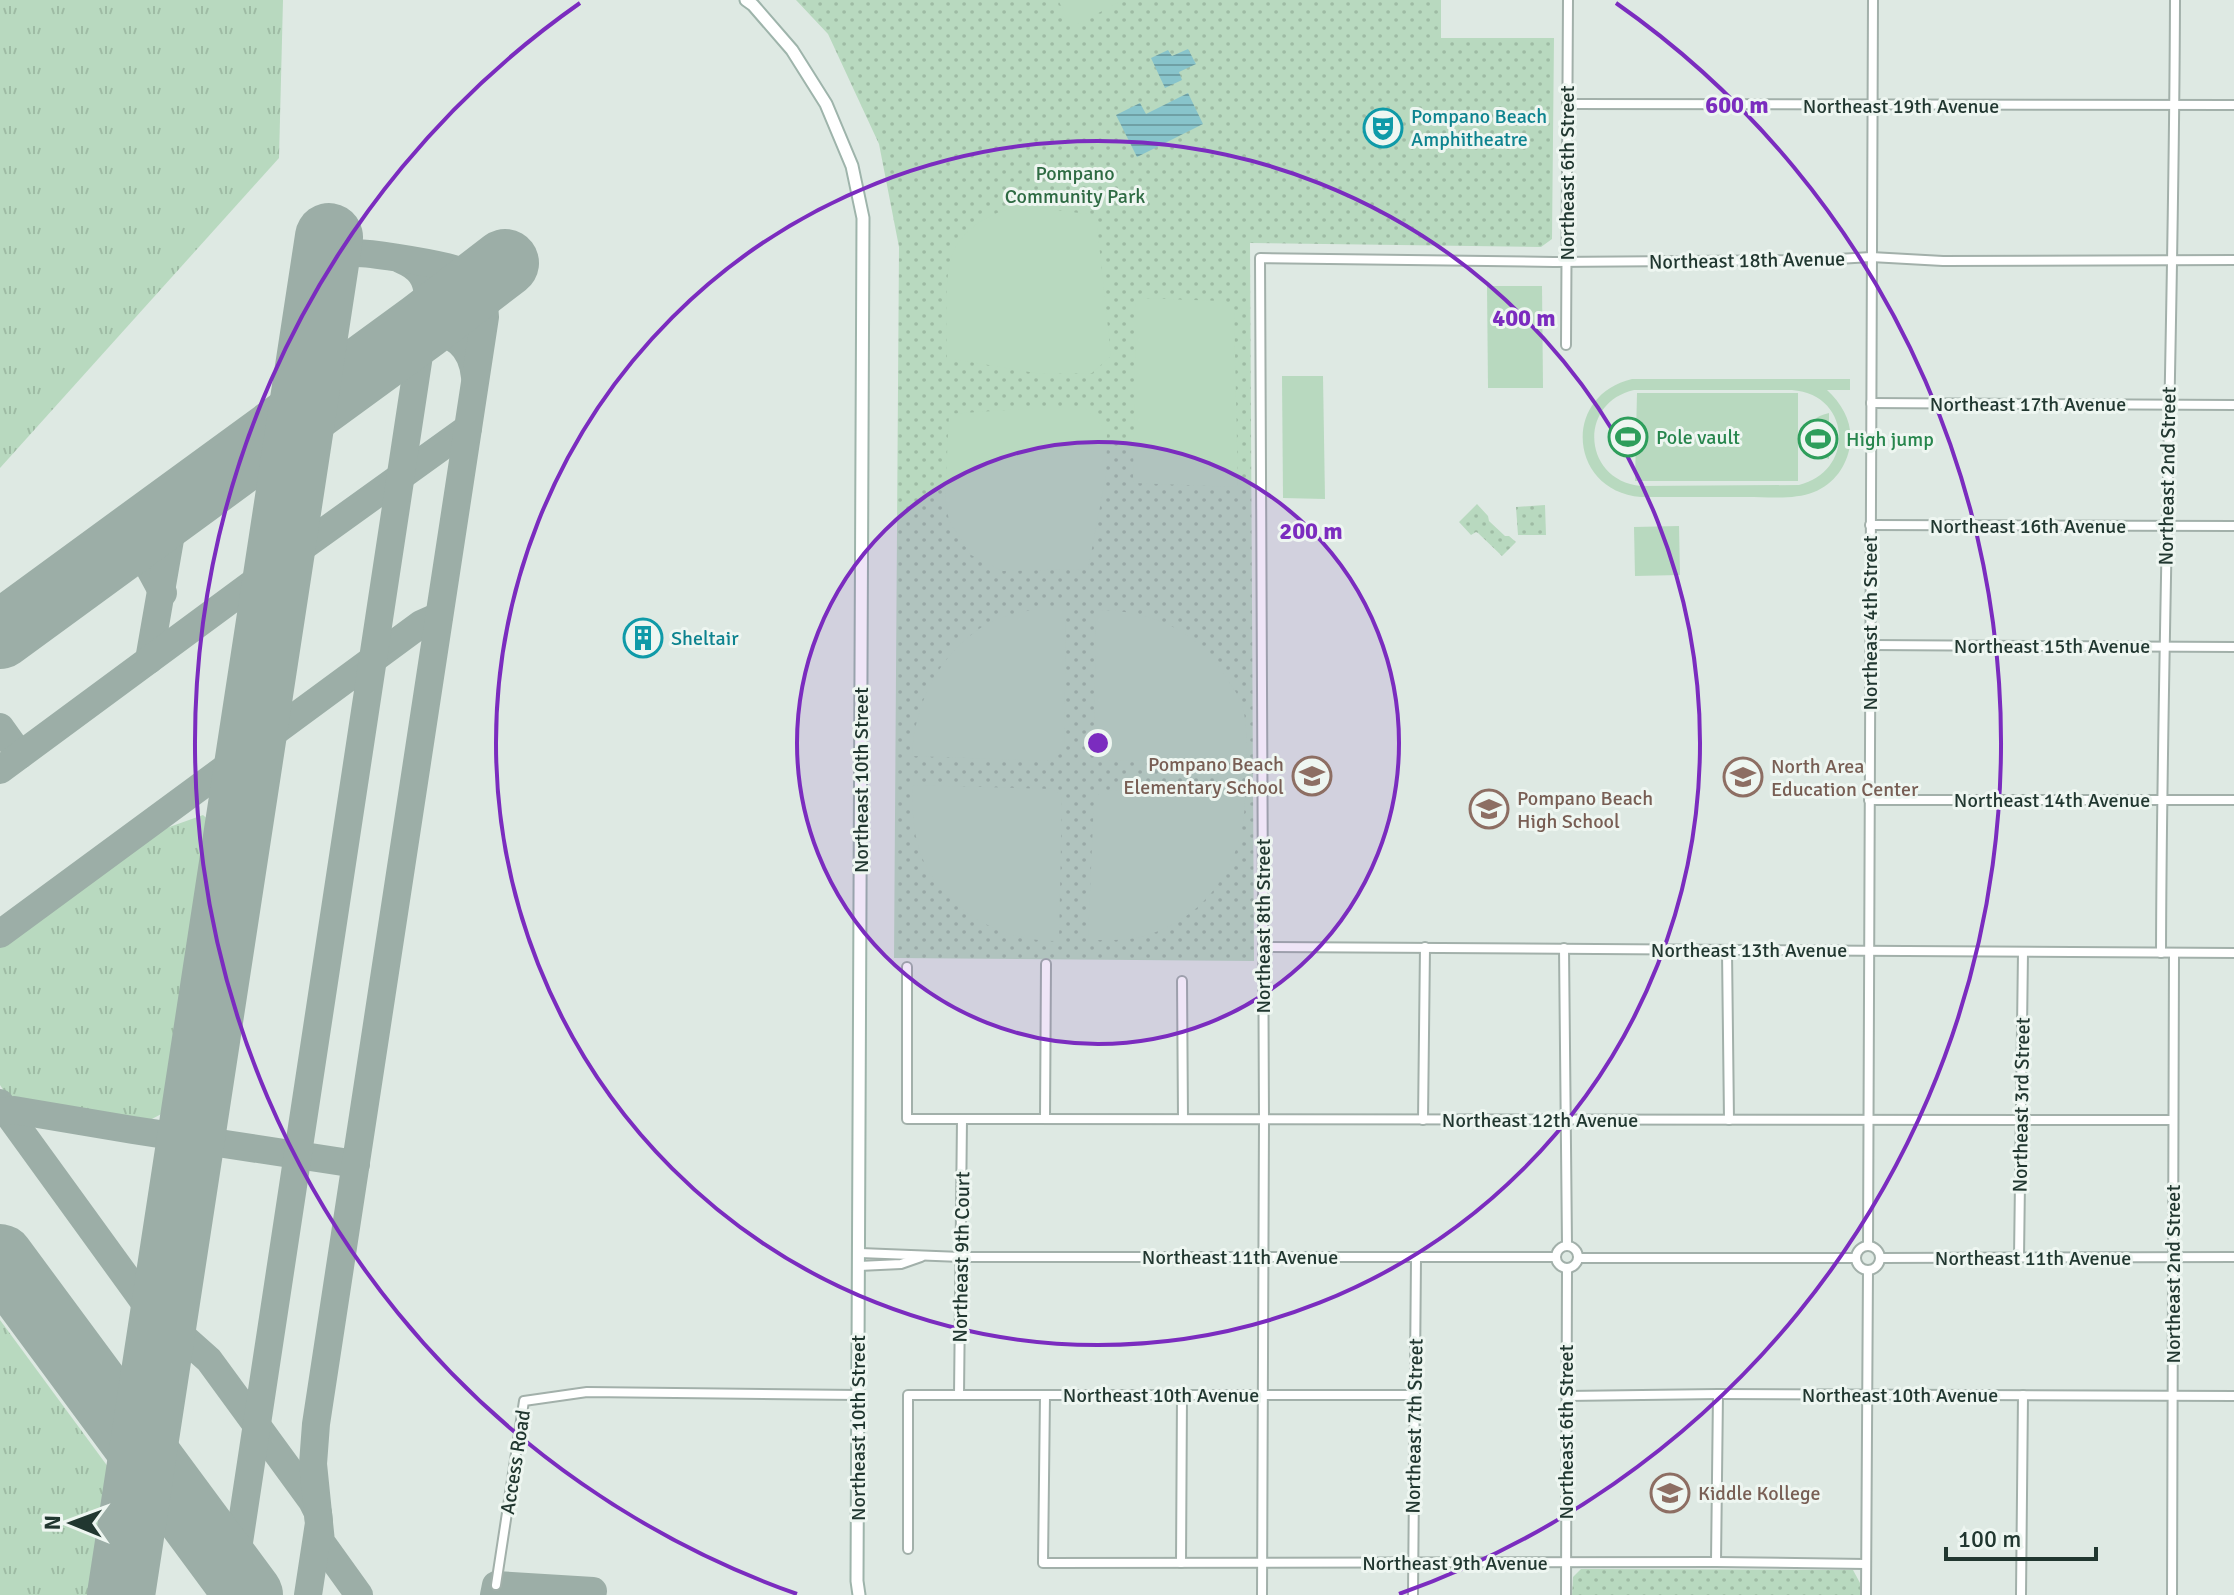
<svg xmlns="http://www.w3.org/2000/svg" width="2234" height="1595" viewBox="0 0 2234 1595" font-family="Signika,sans-serif">
  <defs>
    <pattern id="grass-tufts" width="24" height="20" patternUnits="userSpaceOnUse" patternTransform="scale(2)"><rect width="24" height="20" fill="#b8d9bf"/><path d="M3 7l-1-3M5 7V3M7 7l1-3M15 17l-1-3M17 17v-4M19 17l1-3" fill="none" stroke="#9ebba4"/></pattern>
    <pattern id="park-dots" width="8" height="8" patternUnits="userSpaceOnUse" patternTransform="scale(2)"><rect width="8" height="8" fill="#b8d9bf"/><path d="M2 2h.1M6 6h.1" fill="none" stroke="#9ebba4" stroke-width="1.8" stroke-linecap="round"/></pattern>
    <pattern id="water-rules" width="6" height="5" patternUnits="userSpaceOnUse" patternTransform="scale(2)"><rect width="6" height="5" fill="#88c4cb"/><path d="M0 2.5h6" fill="none" stroke="#6fa0a5"/></pattern>
  </defs>
  <rect width="100%" height="100%" fill="#dee9e3"/>
  <g fill="url(#grass-tufts)">
    <path d="M0,0H283L279,158L0,468Z"/>
    <path d="M203,815L213,824L167,1111L150,1120L22,1101L6,1094L0,1085V947L74,889L161,830Z"/>
    <path d="M0,1320L114,1475L96,1591L93,1595H0Z"/>
  </g>
  <g fill="url(#park-dots)">
    <path d="M796,0H1441V38H1554L1552,239L1541,247L1250,243L1254,961L894,958L899,247L879,144L828,34Z"/>
    <path d="M1477,504L1488,516L1489,521L1505,536H1509L1516,542L1502,556L1478,533L1476,532L1471,535L1459,522Z"/>
    <path d="M1545,505L1546,535H1518L1516,507Z"/>
    <path d="M1581,1569L1853,1570L1860,1583V1595H1572L1573,1577Z"/>
  </g>
  <g fill="#b8d9bf" fill-rule="evenodd">
    <path d="M1058,0H1123L1072,27Z"/>
    <path d="M1021,206L1096,215L1111,356L1092,373L1041,374L947,358C947,333 943,270 954,250C969,224 992,212 1021,206Z"/>
    <path d="M1487,286H1542L1543,388H1488Z"/>
    <path d="M1136,298L1222,301L1230,304L1234,309L1238,487L1133,483Z"/>
    <path d="M1282,376H1323L1325,499L1283,498Z"/>
    <path d="M1632,379H1850V390H1827C1843,405 1853,423 1850,445C1847,466 1834,484 1814,492C1794,500 1768,497 1747,497C1712,497 1676,497 1641,497C1569,491 1561,396 1632,379ZM1634,390H1792C1851,394 1856,471 1799,485L1641,486C1583,481 1577,403 1634,390Z"/>
    <path d="M1637,393H1798V481H1635Z"/>
    <path d="M1034,408H1085L1107,431L1106,476L1088,569L1002,571L971,555L949,521L945,497L949,414Z"/>
    <path d="M1829,413V459C1801,451 1799,419 1829,413Z"/>
    <path d="M1679,526L1680,575L1635,576L1634,527Z"/>
    <path d="M1031,610H1066L1064,750L1052,761L912,756C914,706 937,658 979,629C994,618 1013,614 1031,610Z"/>
    <path d="M1096,610C1152,610 1198,630 1227,679C1231,685 1237,693 1240,700C1248,719 1246,741 1246,762L1104,760L1094,750Z"/>
    <path d="M913,785L1053,789L1062,796L1059,941C1007,942 954,916 928,870C914,845 911,813 913,785Z"/>
    <path d="M1245,790C1247,857 1211,917 1144,936C1126,941 1107,940 1088,940L1094,799L1102,791Z"/>
  </g>
  <g fill="url(#water-rules)">
    <path d="M1188,49L1196,64L1179,72L1182,80L1165,88L1151,58L1168,50L1172,56Z"/>
    <path d="M1188,93L1203,124L1137,157L1116,115L1140,103L1146,114Z"/>
  </g>
  <g fill="none" stroke-linecap="round" stroke-linejoin="round">
    <g stroke="#9caea7" stroke-width="28">
      <path d="M423,326C453,334 472,344 475,377"/>
      <path d="M110,554L143,556L163,593"/>
      <path d="M149,660L176,505"/>
      <path d="M0,727L20,755"/>
      <path d="M0,770L279,564L468,428"/>
      <path d="M0,934L421,624L439,616"/>
      <path d="M0,1103L145,1303L209,1360L312,1501L318,1513L321,1542L359,1595"/>
      <path d="M0,1112L14,1110L133,1130L356,1164"/>
      <path d="M231,1595L428,296C427,278 419,267 402,260"/>
      <path d="M308,1595L319,1523L313,1464L316,1424L485,317C484,302 482,288 470,277C463,272 455,269 447,267C430,263 361,250 347,254C335,258 326,269 322,281"/>
      <path d="M494,1595L496,1585L593,1591"/>
    </g>
    <g stroke="#9caea7" stroke-width="68">
      <path d="M0,635L423,326L505,263"/>
      <path d="M0,1258L249,1595"/>
      <path d="M121,1595L329,237"/>
    </g>
    <defs>
      <g id="street">
        <path d="M1567,104L2234,105"/>
        <path d="M1566,345L1568,0"/>
        <path d="M1871,403L2234,405"/>
        <path d="M1870,525L2234,526"/>
        <path d="M1870,645L2234,647"/>
        <path d="M1869,800H2234"/>
        <path d="M1264,947C1587,948 1910,952 2234,953"/>
        <path d="M1564,948L1567,1245"/>
        <path d="M1727,951L1729,1120"/>
        <path d="M2161,953C2162,635 2174,318 2175,0"/>
        <path d="M907,967V1119L2173,1120"/>
        <path d="M1182,981L1183,1119"/>
        <path d="M1045,1119L1046,964"/>
        <path d="M1423,1120L1425,947"/>
        <circle cx="1567" cy="1257" r="11"/>
        <circle cx="1868" cy="1258" r="12"/>
        <path d="M1868,1246L1873,0"/>
        <path d="M860,1253L961,1257H1556"/>
        <path d="M1578,1258H1856"/>
        <path d="M1881,1258L2234,1257"/>
        <path d="M2019,1258L2023,952"/>
        <path d="M859,1266L901,1264L921,1257"/>
        <path d="M959,1395L962,1119"/>
        <path d="M1045,1395L1043,1563L1716,1562L1866,1564"/>
        <path d="M1566,1396L1718,1394L2234,1396"/>
        <path d="M908,1549V1395H1415"/>
        <path d="M1716,1562L1718,1394"/>
        <path d="M1181,1563L1182,1395"/>
        <path d="M496,1585L524,1401L587,1392L858,1395"/>
        <path d="M1262,1595L1264,1119L1260,258L1554,262L1821,260L1871,257L1943,261L2234,260"/>
        <path d="M1413,1595L1416,1258"/>
        <path d="M1566,1595L1567,1268"/>
        <path d="M1866,1595L1868,1270"/>
        <path d="M2021,1595L2023,1395"/>
        <path d="M2172,1595L2174,953"/>
      </g>
      <path id="secondary" d="M746,0L753,5L792,50L826,104L852,166L863,218L857,1581L859,1595"/>
    </defs>
    <use href="#street" stroke="#a2b0aa" stroke-width="12"/>
    <use href="#secondary" stroke="#9eb4ab" stroke-width="15"/>
    <use href="#street" stroke="#fff" stroke-width="8"/>
    <use href="#secondary" stroke="#fff" stroke-width="11"/>
  </g>
  <circle cx="1098" cy="743" r="301" fill="#7b2cbf" fill-opacity=".12"/>
  <g fill="none" stroke="#7b2cbf" stroke-width="4">
    <circle cx="1098" cy="743" r="301"/>
    <circle cx="1098" cy="743" r="602"/>
    <path d="M797 1594A903 903 0 0 1 580 3M1616 3A903 903 0 0 1 1399 1594"/>
  </g>
  <defs>
    <symbol id="theatre-ring" viewBox="-11 -11 22 22"><circle r="9.5" fill="#eef6f1" stroke="#0f9aa8" stroke-width="1.5"/><path d="M-5-5.5Q0-4 5-5.5V0Q5 5 0 6Q-5 5-5 0ZM-3.3-2.5H-1v1.5H-3.3ZM1-2.5H3.3v1.5H1ZM-2.8 1Q0 5.5 2.8 1Z" fill="#0f9aa8"/></symbol>
    <symbol id="stadium-ring" viewBox="-11 -11 22 22"><circle r="9.5" fill="#eef6f1" stroke="#2e9e5b" stroke-width="1.5"/><path d="M0-5a6.5 5 0 1 0 0 10a6.5 5 0 1 0 0-10ZM-3.5-1.8h7v3.6h-7Z" fill="#2e9e5b"/></symbol>
    <symbol id="building-ring" viewBox="-11 -11 22 22"><circle r="9.5" fill="#eef6f1" stroke="#0f9aa8" stroke-width="1.5"/><path d="M-4-6H4V6H1V3H-1V6H-4ZM-2.5-4.3h1.7v1.8h-1.7ZM.8-4.3h1.7v1.8H.8ZM-2.5-1h1.7V.8h-1.7ZM.8-1h1.7V.8H.8Z" fill="#0f9aa8"/></symbol>
    <symbol id="school-ring" viewBox="-11 -11 22 22"><circle r="9.5" fill="#eef6f1" stroke="#8d6e63" stroke-width="1.5"/><path d="M0-5L7-2L0 1L-7-2ZM-4 1L0 2.5L4 1V4Q0 6-4 4Z" fill="#8d6e63"/></symbol>
  </defs>
  <g fill-rule="evenodd">
    <use href="#theatre-ring" x="1361" y="106" width="44" height="44"/>
    <use href="#stadium-ring" x="1606" y="415" width="44" height="44"/>
    <use href="#stadium-ring" x="1796" y="417" width="44" height="44"/>
    <use href="#building-ring" x="621" y="616" width="44" height="44"/>
    <use href="#school-ring" x="1290" y="754" width="44" height="44"/>
    <use href="#school-ring" x="1721" y="755" width="44" height="44"/>
    <use href="#school-ring" x="1467" y="787" width="44" height="44"/>
    <use href="#school-ring" x="1648" y="1471" width="44" height="44"/>
  </g>
  <g text-anchor="middle" stroke-width="6" stroke-linejoin="round" paint-order="stroke">
    <g font-size="20" fill="#213730" stroke="#eef6f1">
      <text x="1901" y="113">Northeast 19th Avenue</text>
      <text transform="translate(1567 173) rotate(-90)" y="7">Northeast 6th Street</text>
      <text transform="translate(1747 260) rotate(-1)" y="7">Northeast 18th Avenue</text>
      <text x="2028" y="411">Northeast 17th Avenue</text>
      <text transform="translate(2167 476) rotate(-89)" y="7">Northeast 2nd Street</text>
      <text x="2028" y="533">Northeast 16th Avenue</text>
      <text transform="translate(1870 623) rotate(-90)" y="7">Northeast 4th Street</text>
      <text x="2052" y="653">Northeast 15th Avenue</text>
      <text transform="translate(861 780) rotate(-90)" y="7">Northeast 10th Street</text>
      <text x="2052" y="807">Northeast 14th Avenue</text>
      <text transform="translate(1263 926) rotate(-90)" y="7">Northeast 8th Street</text>
      <text x="1749" y="957">Northeast 13th Avenue</text>
      <text transform="translate(2021 1105) rotate(-89)" y="7">Northeast 3rd Street</text>
      <text x="1540" y="1127">Northeast 12th Avenue</text>
      <text transform="translate(961 1257) rotate(-89)" y="7">Northeast 9th Court</text>
      <text x="1240" y="1264">Northeast 11th Avenue</text>
      <text x="2033" y="1265">Northeast 11th Avenue</text>
      <text transform="translate(2173 1274) rotate(-90)" y="7">Northeast 2nd Street</text>
      <text x="1161" y="1402">Northeast 10th Avenue</text>
      <text x="1900" y="1402">Northeast 10th Avenue</text>
      <text transform="translate(1414 1426) rotate(-89)" y="7">Northeast 7th Street</text>
      <text transform="translate(858 1428) rotate(-90)" y="7">Northeast 10th Street</text>
      <text transform="translate(1566 1432) rotate(-90)" y="7">Northeast 6th Street</text>
      <text transform="translate(515 1462) rotate(-81)" y="7">Access Road</text>
      <text x="1455" y="1570">Northeast 9th Avenue</text>
    </g>
    <g font-size="20" fill="#0d838f" stroke="#eef6f1" text-anchor="start">
      <text x="1411" y="123">Pompano Beach<tspan x="1411" dy="23">Amphitheatre</tspan></text>
      <text x="671" y="645">Sheltair</text>
    </g>
    <g font-size="20" fill="#2e6b43" stroke="#eef6f1">
      <text x="1075" y="180">Pompano<tspan x="1075" dy="23">Community Park</tspan></text>
    </g>
    <g font-size="20" fill="#27864d" stroke="#eef6f1" text-anchor="start">
      <text x="1656" y="444">Pole vault</text>
      <text x="1846" y="446">High jump</text>
    </g>
    <g font-size="20" fill="#785e54" stroke="#eef6f1" text-anchor="start">
      <text x="1284" y="771" text-anchor="end">Pompano Beach<tspan x="1284" dy="23">Elementary School</tspan></text>
      <text x="1771" y="773">North Area<tspan x="1771" dy="23">Education Center</tspan></text>
      <text x="1517" y="805">Pompano Beach<tspan x="1517" dy="23">High School</tspan></text>
      <text x="1698" y="1500">Kiddle Kollege</text>
    </g>
  </g>
  <circle cx="1098" cy="743" r="12" fill="#7b2cbf" stroke="#eef6f1" stroke-width="4"/>
  <g font-size="24" text-anchor="middle" font-weight="bold" fill="#7b2cbf" stroke="#eef6f1" stroke-width="6" stroke-linejoin="round" paint-order="stroke">
    <text x="1737" y="113">600 m</text>
    <text x="1524" y="326">400 m</text>
    <text x="1311" y="539">200 m</text>
  </g>
  <g transform="translate(72 1523) rotate(271)" stroke="#eef6f1" stroke-width="6" paint-order="stroke">
  <path d="M0-6L14 30L0 20L-14 30Z" fill="#213730"/>
  <text y="-12" font-size="22" font-weight="bold" text-anchor="middle" fill="#213730">N</text>
  </g>
  <path d="M1946 1547v12h150v-12" fill="none" stroke="#213730" stroke-width="4"/>
  <text x="1958" y="1547" font-size="24" fill="#213730" stroke="#eef6f1" stroke-width="6" paint-order="stroke">100 m</text>
</svg>
